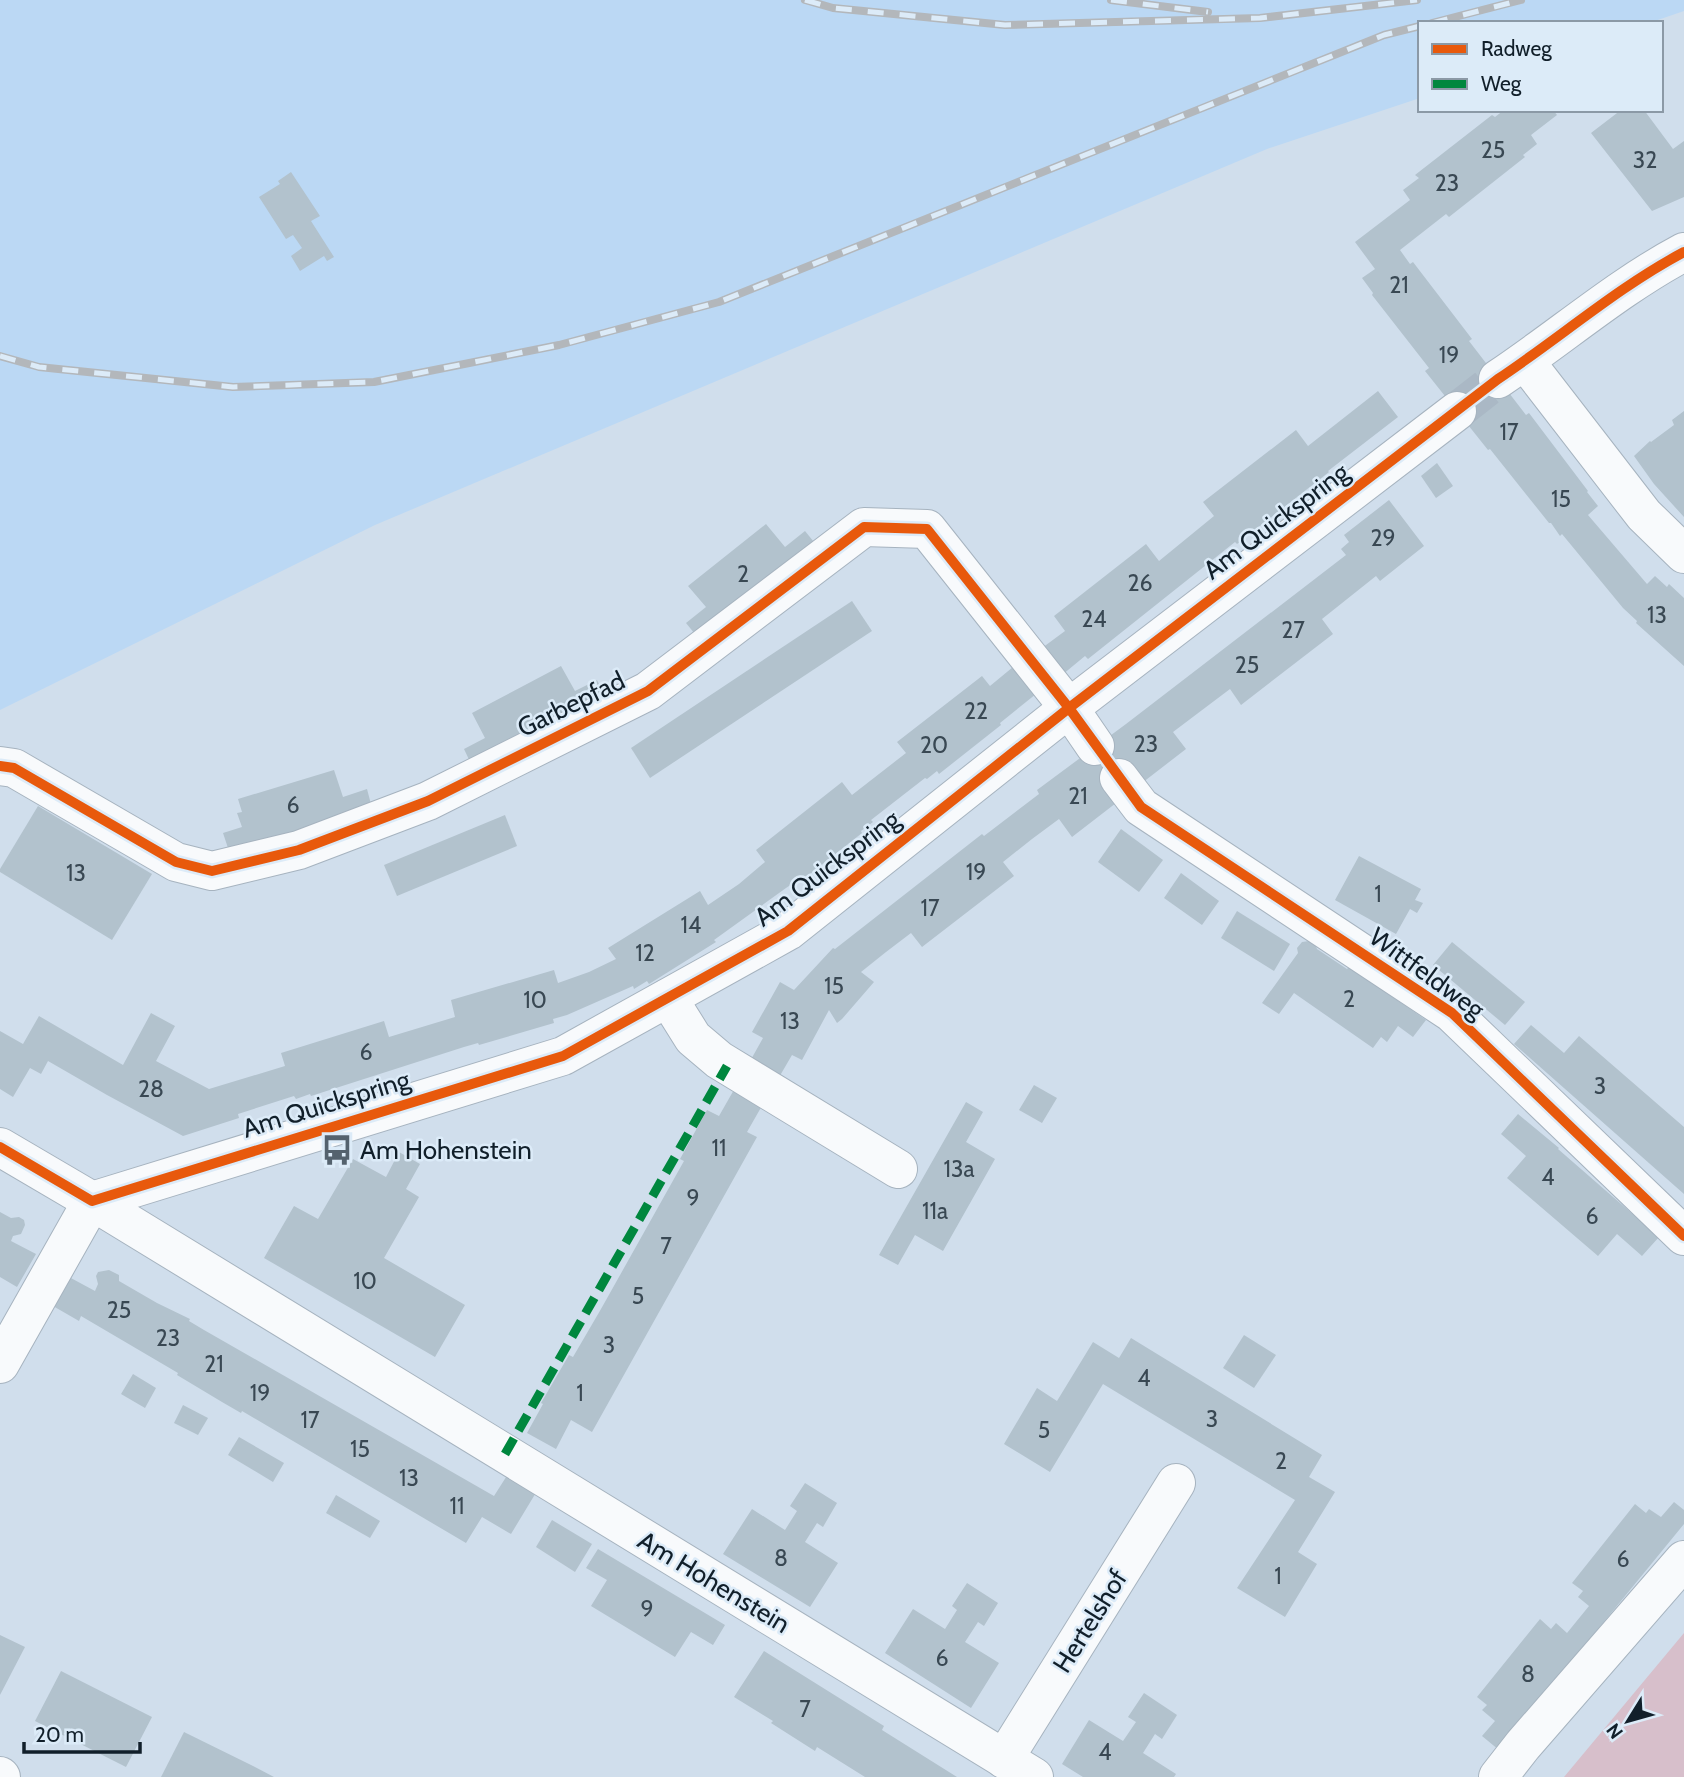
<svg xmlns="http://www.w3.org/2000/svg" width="1684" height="1777" viewBox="0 0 1684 1777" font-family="Cabin,sans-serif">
  <rect width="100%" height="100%" fill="#d0deec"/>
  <path fill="#bbd8f4" d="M0,0H1684V11L1649,23H1420V98L1267,149L375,525L0,710Z"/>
  <path fill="#d7bfcb" d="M1684,1633V1777H1564Z"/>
  <g fill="#b2c2cd">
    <path d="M1504,110H1553L1557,115L1531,135L1537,144L1523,155L1525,157L1449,217L1446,214L1400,250L1410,264L1413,262L1472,339L1469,341L1526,415L1529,413L1588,491L1587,492L1598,506L1588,515L1647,584L1655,576L1667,587L1669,584L1684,598V666L1636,623L1637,621L1623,608L1562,534L1560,536L1551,523H1549L1490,449L1488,450L1425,371L1429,368L1372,295L1373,293L1362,278L1375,269L1355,242L1410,200L1403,190L1419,178L1415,175L1492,115L1495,117Z"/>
    <path d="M1621,110H1644L1673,149L1684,141V197L1652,211L1591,133Z"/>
    <path d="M291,172L320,216L311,221L334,257L327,261L324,256L300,271L291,256L302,248L293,235L286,239L259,197L280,184L278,181Z"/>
    <path d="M1378,391L1398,417L1328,471L1329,472L1237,544L1235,542L1088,659L1085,656L1062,675L1042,648L1065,631L1054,616L1146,544L1159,561L1214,516L1203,502L1296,430L1308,446Z"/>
    <path d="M1684,411V517L1654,484L1634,456L1650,441L1651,442L1674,425L1672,420Z"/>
    <path d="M1437,463L1453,486L1436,498L1421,476Z"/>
    <path d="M1389,500L1424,546L1380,581L1376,576L1322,619L1333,634L1241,705L1230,689L1173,732L1186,749L1072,837L1059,819L1032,839L1003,862L1014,876L922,947L911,933L886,952L861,972L874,982L842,1019L837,1023L829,1010L802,1060L792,1055L778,1079L749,1063L763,1038L752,1032L780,982L794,990L833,948L835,949L982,834L984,836L1039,794L1037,790L1126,724L1346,555L1341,549L1349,542L1344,535Z"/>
    <path d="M766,524L785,547L805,531L818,547L699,639L686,623L706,607L688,586Z"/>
    <path d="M852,601L872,631L650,778L631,748Z"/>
    <path d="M561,666L575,691L597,680L606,698L473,768L464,749L485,738L472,713Z"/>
    <path d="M1013,667L1036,694L1000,723L1001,725L939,774L937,771L927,779L925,778L871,820L873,822L861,831L862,833L800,882L798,880L786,888L714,940L716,942L649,984L647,981L634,989L633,986L567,1015L553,1019L554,1023L479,1045L478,1043L464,1047L311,1096L310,1094L296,1099L294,1096L238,1114L239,1118L183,1136L107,1095L48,1061L41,1074L30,1068L13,1097L0,1089V1031L23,1044L39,1016L123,1065L151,1013L175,1026L156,1061L209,1089L285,1066L281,1053L384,1021L389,1037L455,1017L451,1000L554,970L558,983L589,972L616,959L608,948L700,891L708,905L739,884L765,862L756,850L842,782L852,795L906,753L897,742L982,676L990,686Z"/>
    <path d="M334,770L343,797L367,789L372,808L229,851L223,833L242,827L237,813L242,812L238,799Z"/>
    <path d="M38,806L152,874L112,940L0,872V869Z"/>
    <path d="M505,815L517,846L397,896L384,865Z"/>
    <path d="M1121,829L1163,860L1139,892L1098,862Z"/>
    <path d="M1359,856L1421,889L1415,900L1423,903L1417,913L1410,909L1396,934L1335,900Z"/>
    <path d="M1181,873L1219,901L1202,925L1164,898Z"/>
    <path d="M1237,911L1290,944L1274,971L1221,938Z"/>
    <path d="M1309,941L1316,946L1317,949L1347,969L1349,967L1426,1020L1413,1037L1398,1026L1387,1042L1381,1037L1373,1048L1294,993L1279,1014L1262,1003L1298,953L1297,948L1302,942Z"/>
    <path d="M1452,942L1525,1002L1505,1025L1433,965Z"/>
    <path d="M1531,1025L1564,1053L1579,1036L1684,1127V1194L1514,1044Z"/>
    <path d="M1034,1085L1057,1098L1042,1123L1019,1110Z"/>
    <path d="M735,1088L763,1104L747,1132L757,1137L592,1432L571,1420L556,1449L527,1433L543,1404L541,1403L569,1355L573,1357L601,1309L684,1161L680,1159L707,1110L719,1116Z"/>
    <path d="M966,1102L983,1112L966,1142L995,1159L943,1251L915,1235L898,1265L879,1255Z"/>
    <path d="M1518,1114L1559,1148L1558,1149L1659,1237L1642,1256L1617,1234L1598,1256L1507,1178L1526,1156L1501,1134Z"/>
    <path d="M399,1152L420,1164L406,1189L419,1197L384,1258L465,1305L435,1357L264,1258L294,1206L318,1219L353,1159L386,1177Z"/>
    <path d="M0,1212L11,1218L19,1217L24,1220L25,1225L21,1234L13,1236L11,1241L36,1254L17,1287L0,1277Z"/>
    <path d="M109,1270L119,1275V1281L157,1303L190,1319L189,1321L204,1330L494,1496L508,1474L537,1491L511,1534L482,1517L466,1543L242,1411L241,1413L222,1402L177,1375L178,1373L81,1316L79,1321L53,1306L69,1277L95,1291L98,1284L96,1276L98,1272Z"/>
    <path d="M1244,1335L1276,1355L1254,1388L1223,1368Z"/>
    <path d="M1131,1338L1322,1455L1309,1477L1335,1492L1298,1552L1317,1564L1285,1617L1237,1588L1295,1500L1103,1384L1050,1472L1004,1444L1037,1388L1057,1401L1093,1342L1119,1358Z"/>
    <path d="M133,1374L156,1388L145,1408L121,1394Z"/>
    <path d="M183,1405L208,1418L198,1435L174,1423Z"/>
    <path d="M239,1437L284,1463L273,1482L228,1455Z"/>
    <path d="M805,1483L837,1503L823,1527L817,1523L805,1542L838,1563L810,1607L723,1554L752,1509L785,1530L797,1511L790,1506Z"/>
    <path d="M336,1495L380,1521L370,1538L326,1513Z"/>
    <path d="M1674,1502L1684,1510V1524L1499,1750L1482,1736L1495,1721L1482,1710L1487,1705L1477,1697L1540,1619L1551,1629L1556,1623L1567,1633L1589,1606L1578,1597L1583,1591L1572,1583L1635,1504L1646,1513L1649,1509L1661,1517Z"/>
    <path d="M552,1520L592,1544L575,1572L536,1547Z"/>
    <path d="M598,1549L725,1625L713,1645L691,1632L675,1657L591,1606L607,1580L586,1568Z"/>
    <path d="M967,1583L998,1603L984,1626L978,1622L965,1642L999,1663L971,1708L885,1653L913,1609L945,1629L957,1610L952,1606Z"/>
    <path d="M0,1635L25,1647L0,1695Z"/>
    <path d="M764,1651L884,1726L882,1730L957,1777H865L817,1747L815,1751L771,1723L773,1721L734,1697Z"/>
    <path d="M61,1671L152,1717L126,1767L35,1721Z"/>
    <path d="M1144,1693L1177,1715L1162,1739L1155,1734L1143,1753L1176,1774L1174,1777H1083L1062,1764L1089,1720L1123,1741L1136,1722L1128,1717Z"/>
    <path d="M184,1732L251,1765L274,1777H161Z"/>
  </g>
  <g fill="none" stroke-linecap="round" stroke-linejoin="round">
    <path stroke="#aab8c5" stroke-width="38" stroke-dasharray="38 19" stroke-linecap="butt" d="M1457,411L1498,379"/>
    <defs>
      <g id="street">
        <path d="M1525,361L1644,515L1684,554"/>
        <path d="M1498,379C1561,337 1618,287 1684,252"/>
        <path d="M0,766L14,768L176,862L212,871L299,850L428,801L648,691L864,527L927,529L1069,708L1095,746"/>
        <path d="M1119,778L1141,807L1452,1013L1684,1236"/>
        <path d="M668,998L693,1038L719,1060L898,1169"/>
        <path d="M0,1147L92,1201L1034,1777"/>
        <path d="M0,1364L92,1201L563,1056L788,931L1069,708L1457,411"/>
        <path d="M1004,1759L1176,1483"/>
        <path d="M0,1776L1,1777"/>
        <path d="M1498,1777L1523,1745L1684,1560"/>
      </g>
    </defs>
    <use href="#street" stroke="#a6b3bf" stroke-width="40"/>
    <use href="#street" stroke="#f8fafc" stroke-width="38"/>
    <defs>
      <g id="rail">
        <path d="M805,0L833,8L1005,25L1260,18L1417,0"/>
        <path d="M1111,0L1208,12"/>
        <path d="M1432,23L1521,0"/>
        <path d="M0,356L39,367L233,387L374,382L559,345L719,302L1384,35L1420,26"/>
      </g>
    </defs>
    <use href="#rail" stroke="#b3b7bb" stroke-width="8"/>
    <use href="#rail" stroke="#dcebf8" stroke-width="5" stroke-dasharray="16" stroke-linecap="butt"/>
    <path stroke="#00873e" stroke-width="9" stroke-dasharray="18 9" stroke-linecap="butt" d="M505,1454L727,1066"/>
    <defs>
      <g id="cycleway">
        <path d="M0,766L14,768L176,862L212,871L299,850L428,801L648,691L864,527L927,529L1069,708L1141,807L1452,1013L1684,1236"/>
        <path d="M0,1147L92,1201L563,1056L788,931L1069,708L1498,379C1561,337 1618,287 1684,252"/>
      </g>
    </defs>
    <use href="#cycleway" stroke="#dcebf8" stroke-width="15"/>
    <use href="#cycleway" stroke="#e8590c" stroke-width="10"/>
  </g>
  <defs>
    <symbol id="bus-bare" viewBox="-9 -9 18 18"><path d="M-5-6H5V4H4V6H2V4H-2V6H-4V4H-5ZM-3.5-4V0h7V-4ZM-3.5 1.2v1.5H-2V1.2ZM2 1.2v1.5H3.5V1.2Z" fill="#54626e" stroke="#dcebf8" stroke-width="2.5" paint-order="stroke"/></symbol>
  </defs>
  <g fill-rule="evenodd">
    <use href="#bus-bare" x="315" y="1128" width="44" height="44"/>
  </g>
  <g text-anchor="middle" stroke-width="5" stroke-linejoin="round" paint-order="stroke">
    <g font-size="23" fill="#394853">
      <text x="1493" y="158">25</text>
      <text x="1645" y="168">32</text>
      <text x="1447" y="191">23</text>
      <text x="1399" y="293">21</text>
      <text x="1449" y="363">19</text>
      <text x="1509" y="440">17</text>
      <text x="1561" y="507">15</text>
      <text x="1383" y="546">29</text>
      <text x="743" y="582">2</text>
      <text x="1140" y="591">26</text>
      <text x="1657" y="623">13</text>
      <text x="1094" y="627">24</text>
      <text x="1293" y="638">27</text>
      <text x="1247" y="673">25</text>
      <text x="976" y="719">22</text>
      <text x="1146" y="752">23</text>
      <text x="934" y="753">20</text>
      <text x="1078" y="804">21</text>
      <text x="293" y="813">6</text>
      <text x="976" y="880">19</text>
      <text x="76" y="881">13</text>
      <text x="1378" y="902">1</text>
      <text x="930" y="916">17</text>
      <text x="691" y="933">14</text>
      <text x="645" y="961">12</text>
      <text x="834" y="994">15</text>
      <text x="1349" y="1007">2</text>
      <text x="535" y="1008">10</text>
      <text x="790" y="1029">13</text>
      <text x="366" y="1060">6</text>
      <text x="1600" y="1094">3</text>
      <text x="151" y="1097">28</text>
      <text x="719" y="1156">11</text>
      <text x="959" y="1177">13a</text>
      <text x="1548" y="1185">4</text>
      <text x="693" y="1206">9</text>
      <text x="935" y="1219">11a</text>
      <text x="1592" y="1224">6</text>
      <text x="666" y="1254">7</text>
      <text x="365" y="1289">10</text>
      <text x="638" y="1304">5</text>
      <text x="119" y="1318">25</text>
      <text x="168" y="1346">23</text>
      <text x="609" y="1353">3</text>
      <text x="214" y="1372">21</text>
      <text x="1144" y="1386">4</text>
      <text x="260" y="1401">19</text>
      <text x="580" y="1401">1</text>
      <text x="1212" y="1427">3</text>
      <text x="310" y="1428">17</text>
      <text x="1044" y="1438">5</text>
      <text x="360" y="1457">15</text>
      <text x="1281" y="1469">2</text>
      <text x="409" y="1486">13</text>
      <text x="457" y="1514">11</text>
      <text x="781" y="1566">8</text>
      <text x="1623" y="1567">6</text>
      <text x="1278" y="1584">1</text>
      <text x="647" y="1617">9</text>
      <text x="942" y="1666">6</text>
      <text x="1528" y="1682">8</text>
      <text x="805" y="1717">7</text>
      <text x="1105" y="1760">4</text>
    </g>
    <g font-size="26" fill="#111f2a" stroke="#dcebf8">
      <text transform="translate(1276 521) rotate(-37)" y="9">Am Quickspring</text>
      <text transform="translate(571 704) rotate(-26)" y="9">Garbepfad</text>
      <text transform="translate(827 868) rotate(-37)" y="9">Am Quickspring</text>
      <text transform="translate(1427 973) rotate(36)" y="9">Wittfeldweg</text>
      <text transform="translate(326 1104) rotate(-17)" y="9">Am Quickspring</text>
      <text transform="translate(714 1582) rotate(31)" y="9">Am Hohenstein</text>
      <text transform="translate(1090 1621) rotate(-58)" y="9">Hertelshof</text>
    </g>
    <g font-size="26" fill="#111f2a" stroke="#dcebf8" text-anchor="start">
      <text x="360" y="1159">Am Hohenstein</text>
    </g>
  </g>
  <rect x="1418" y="21" width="245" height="91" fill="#dcebf8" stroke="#8b99a6" stroke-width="2"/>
  <rect x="1432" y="44" width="35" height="10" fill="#e8590c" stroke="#8b99a6" stroke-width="2"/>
  <text x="1481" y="56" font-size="21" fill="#111f2a">Radweg</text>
  <rect x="1432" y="79" width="35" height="10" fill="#00873e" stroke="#8b99a6" stroke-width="2"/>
  <text x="1481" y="91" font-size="21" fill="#111f2a">Weg</text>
  <g transform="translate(1628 1721) rotate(233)" stroke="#dcebf8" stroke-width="5" paint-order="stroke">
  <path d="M0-5L12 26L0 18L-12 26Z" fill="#111f2a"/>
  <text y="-10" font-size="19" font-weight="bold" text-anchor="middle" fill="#111f2a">N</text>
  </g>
  <path d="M24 1742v10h116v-10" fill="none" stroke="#111f2a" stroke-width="3.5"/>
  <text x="35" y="1742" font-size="21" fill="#111f2a" stroke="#dcebf8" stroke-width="5" paint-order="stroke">20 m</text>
</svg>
